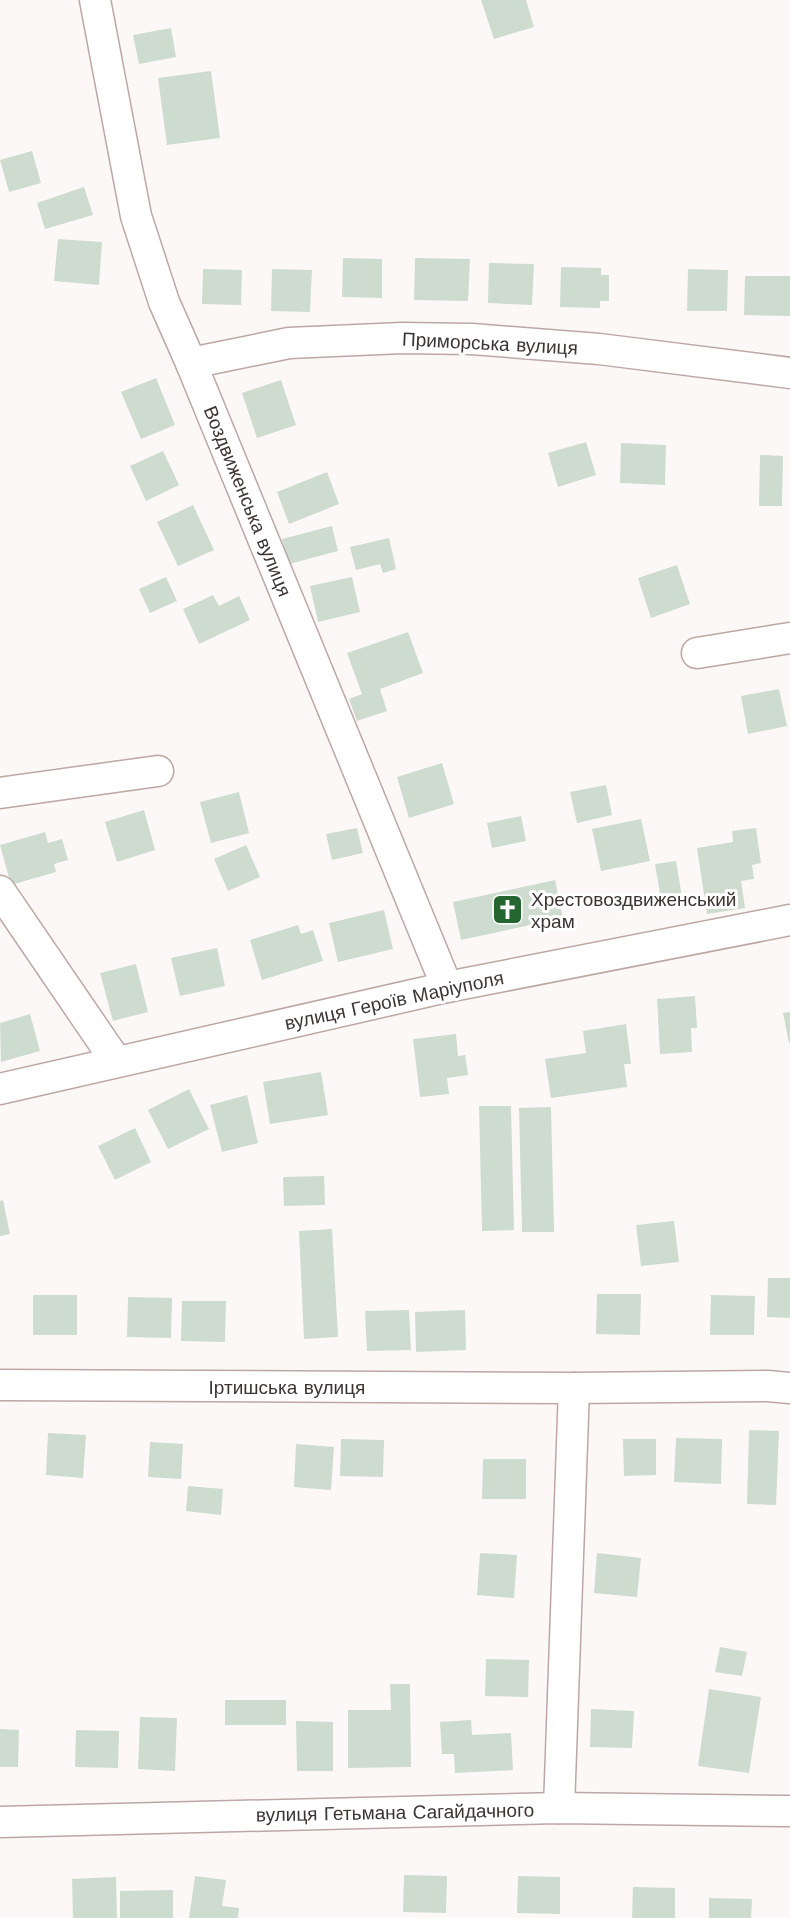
<svg xmlns="http://www.w3.org/2000/svg" width="790" height="1918" viewBox="0 0 790 1918" font-family="'Work Sans',sans-serif">
  <rect width="100%" height="100%" fill="#fdf8f8"/>
  <g fill="#cddcce">
    <path d="M481,0H526L534,27L494,39Z"/>
    <path d="M171,28L176,57L139,64L133,35Z"/>
    <path d="M211,71L220,138L167,145L158,78Z"/>
    <path d="M32,151L41,183L9,192L0,160Z"/>
    <path d="M84,187L93,215L45,229L37,203Z"/>
    <path d="M58,239L102,242L99,285L54,281Z"/>
    <path d="M343,258L382,259V298L342,297Z"/>
    <path d="M415,258L470,259L468,301L414,300Z"/>
    <path d="M489,263L534,264L532,305L488,303Z"/>
    <path d="M561,267L601,268V275H609V301H600V308L560,307Z"/>
    <path d="M203,269L242,270L241,305L202,304Z"/>
    <path d="M272,269L312,270L310,312L271,311Z"/>
    <path d="M688,269L728,270L727,311H687Z"/>
    <path d="M745,276H790V316L744,315Z"/>
    <path d="M156,378L175,425L141,439L121,392Z"/>
    <path d="M281,380L296,425L257,438L242,393Z"/>
    <path d="M586,442L596,475L558,487L548,453Z"/>
    <path d="M621,443L666,445L665,485L620,483Z"/>
    <path d="M163,451L179,485L146,501L130,466Z"/>
    <path d="M760,455L783,456L782,506H759Z"/>
    <path d="M327,472L339,504L289,524L277,492Z"/>
    <path d="M193,505L214,550L178,566L157,522Z"/>
    <path d="M332,526L338,551L289,564L282,539Z"/>
    <path d="M389,538L396,569L383,573L380,564L356,570L350,547Z"/>
    <path d="M677,565L690,604L651,618L638,578Z"/>
    <path d="M166,577L177,601L150,613L139,589Z"/>
    <path d="M352,577L360,612L318,622L310,586Z"/>
    <path d="M213,595L219,606L239,596L250,620L199,644L183,609Z"/>
    <path d="M408,632L423,673L380,689L387,711L357,721L349,699L362,694L347,653Z"/>
    <path d="M779,689L787,726L748,734L741,696Z"/>
    <path d="M442,763L454,804L409,818L397,777Z"/>
    <path d="M606,785L612,815L577,823L570,792Z"/>
    <path d="M239,792L249,833L211,843L200,802Z"/>
    <path d="M144,810L155,850L117,862L105,822Z"/>
    <path d="M521,816L526,841L492,848L487,823Z"/>
    <path d="M641,819L650,861L601,871L592,829Z"/>
    <path d="M357,828L363,853L332,860L326,834Z"/>
    <path d="M756,828L761,863L752,865L754,879L741,881L745,908L707,914L697,848L733,842L732,831Z"/>
    <path d="M45,832L48,843L62,839L68,860L54,864L56,872L11,885L0,845Z"/>
    <path d="M246,845L260,877L228,891L214,859Z"/>
    <path d="M676,861L683,903L662,906L655,864Z"/>
    <path d="M555,880L563,918L461,940L453,902Z"/>
    <path d="M384,910L393,949L338,962L329,923Z"/>
    <path d="M298,925L301,934L313,930L323,961L262,980L250,940Z"/>
    <path d="M217,948L225,986L180,996L171,958Z"/>
    <path d="M136,964L148,1012L113,1021L100,973Z"/>
    <path d="M695,996L697,1028H691L692,1052L660,1054L657,999Z"/>
    <path d="M790,1012V1043H789L783,1013Z"/>
    <path d="M30,1014L40,1051L1,1062L0,1023Z"/>
    <path d="M626,1024L631,1064H624L627,1087L551,1098L545,1059L586,1053L583,1031Z"/>
    <path d="M456,1034L458,1056L465,1055L468,1075L447,1078L449,1094L420,1097L413,1039Z"/>
    <path d="M321,1072L328,1115L270,1124L263,1082Z"/>
    <path d="M189,1089L209,1129L168,1149L148,1110Z"/>
    <path d="M247,1095L258,1143L222,1152L210,1105Z"/>
    <path d="M479,1106H511L514,1230L482,1231Z"/>
    <path d="M551,1107L554,1232H522L519,1108Z"/>
    <path d="M135,1128L151,1162L115,1180L98,1146Z"/>
    <path d="M324,1176L325,1205L284,1206L283,1177Z"/>
    <path d="M3,1200L10,1234L0,1236V1201Z"/>
    <path d="M674,1221L679,1262L641,1266L636,1225Z"/>
    <path d="M332,1229L338,1337L304,1339L299,1231Z"/>
    <path d="M768,1278H790V1318L767,1317Z"/>
    <path d="M597,1294H641L640,1335L596,1334Z"/>
    <rect x="33" y="1295" width="44" height="40"/>
    <path d="M711,1295L755,1296L754,1335H710Z"/>
    <path d="M128,1297L172,1298L171,1338L127,1337Z"/>
    <path d="M182,1301H226L225,1342L181,1341Z"/>
    <path d="M409,1310L411,1350L367,1351L365,1311Z"/>
    <path d="M465,1310L466,1350L416,1352L415,1312Z"/>
    <path d="M749,1430L779,1431L776,1505L747,1504Z"/>
    <path d="M48,1433L86,1435L83,1478L46,1475Z"/>
    <path d="M676,1438L722,1439L721,1484L674,1482Z"/>
    <path d="M341,1439L384,1440L383,1477L340,1476Z"/>
    <path d="M623,1439H656V1475L624,1476Z"/>
    <path d="M150,1442L183,1444L181,1479L148,1477Z"/>
    <path d="M296,1444L334,1447L331,1490L294,1487Z"/>
    <path d="M483,1459H526V1499H482Z"/>
    <path d="M188,1486L223,1489L221,1515L186,1511Z"/>
    <path d="M480,1553L517,1555L514,1598L477,1595Z"/>
    <path d="M597,1553L641,1558L637,1597L594,1593Z"/>
    <path d="M720,1647L747,1652L742,1676L715,1672Z"/>
    <path d="M486,1659L529,1660L528,1697L485,1696Z"/>
    <path d="M390,1684H410L411,1767L348,1768V1710H391Z"/>
    <path d="M709,1689L761,1697L749,1773L698,1766Z"/>
    <rect x="225" y="1700" width="61" height="25"/>
    <path d="M591,1709L634,1711L632,1748L590,1747Z"/>
    <path d="M140,1717L177,1718L175,1771L138,1769Z"/>
    <path d="M471,1720L472,1735L511,1733L513,1770L455,1773L454,1754H442L440,1722Z"/>
    <path d="M296,1721L333,1722V1771H297Z"/>
    <path d="M0,1729L19,1730L18,1767H0Z"/>
    <path d="M76,1730L119,1731L118,1768L75,1767Z"/>
    <path d="M404,1875L447,1876L446,1913L403,1912Z"/>
    <path d="M195,1876L226,1880L222,1906L239,1908L238,1918H189Z"/>
    <path d="M518,1876L560,1877V1914L517,1913Z"/>
    <path d="M116,1877L117,1918H73L72,1879Z"/>
    <path d="M633,1887L675,1888V1918H632Z"/>
    <path d="M173,1890V1918H120V1891Z"/>
    <path d="M709,1898L752,1899L751,1918H709Z"/>
  </g>
  <g fill="none" stroke-linecap="round" stroke-linejoin="round">
    <defs>
      <g id="street">
        <path d="M95,0L136,216L164,302L191,363L447,987"/>
        <path d="M191,363L289,343L402,338L472,339L599,349L790,373"/>
        <path d="M697,653L790,638"/>
        <path d="M0,793L158,771"/>
        <path d="M0,891L116,1061"/>
        <path d="M0,1089L447,987L790,920"/>
        <path d="M0,1385L574,1388L768,1386L790,1388"/>
        <path d="M559,1808L574,1388"/>
        <path d="M0,1822L559,1808L790,1811"/>
      </g>
    </defs>
    <use href="#street" stroke="#bca7a5" stroke-width="33"/>
    <use href="#street" stroke="#fff" stroke-width="30"/>
  </g>
  <defs>
    <symbol id="church-square" viewBox="-11 -11 22 22"><rect x="-9" y="-9" width="18" height="18" rx="4" fill="#256630" stroke="#fff"/><path d="M-1.2-6h2.4v3.5h3.3v2.4h-3.3V6h-2.4V-.1h-3.3v-2.4h3.3Z" fill="#fff"/></symbol>
  </defs>
  <g fill-rule="evenodd">
    <use href="#church-square" x="490" y="892" width="35" height="35"/>
  </g>
  <g text-anchor="middle" stroke-width="6" stroke-linejoin="round" paint-order="stroke">
    <g font-size="19" fill="#3c3433" stroke="#fff">
      <text transform="translate(490 343) rotate(3)" y="7">Приморська вулиця</text>
      <text transform="translate(248 501) rotate(68)" y="7">Воздвиженська вулиця</text>
      <text transform="translate(394 1000) rotate(-12)" y="7">вулиця Героїв Маріуполя</text>
      <text x="287" y="1394">Іртишська вулиця</text>
      <text transform="translate(395 1812) rotate(-1)" y="7">вулиця Гетьмана Сагайдачного</text>
    </g>
    <g font-size="19" fill="#3c3433" stroke="#fff" text-anchor="start">
      <text x="531" y="906">Хрестовоздвиженський<tspan x="531" dy="22">храм</tspan></text>
    </g>
  </g>
</svg>
